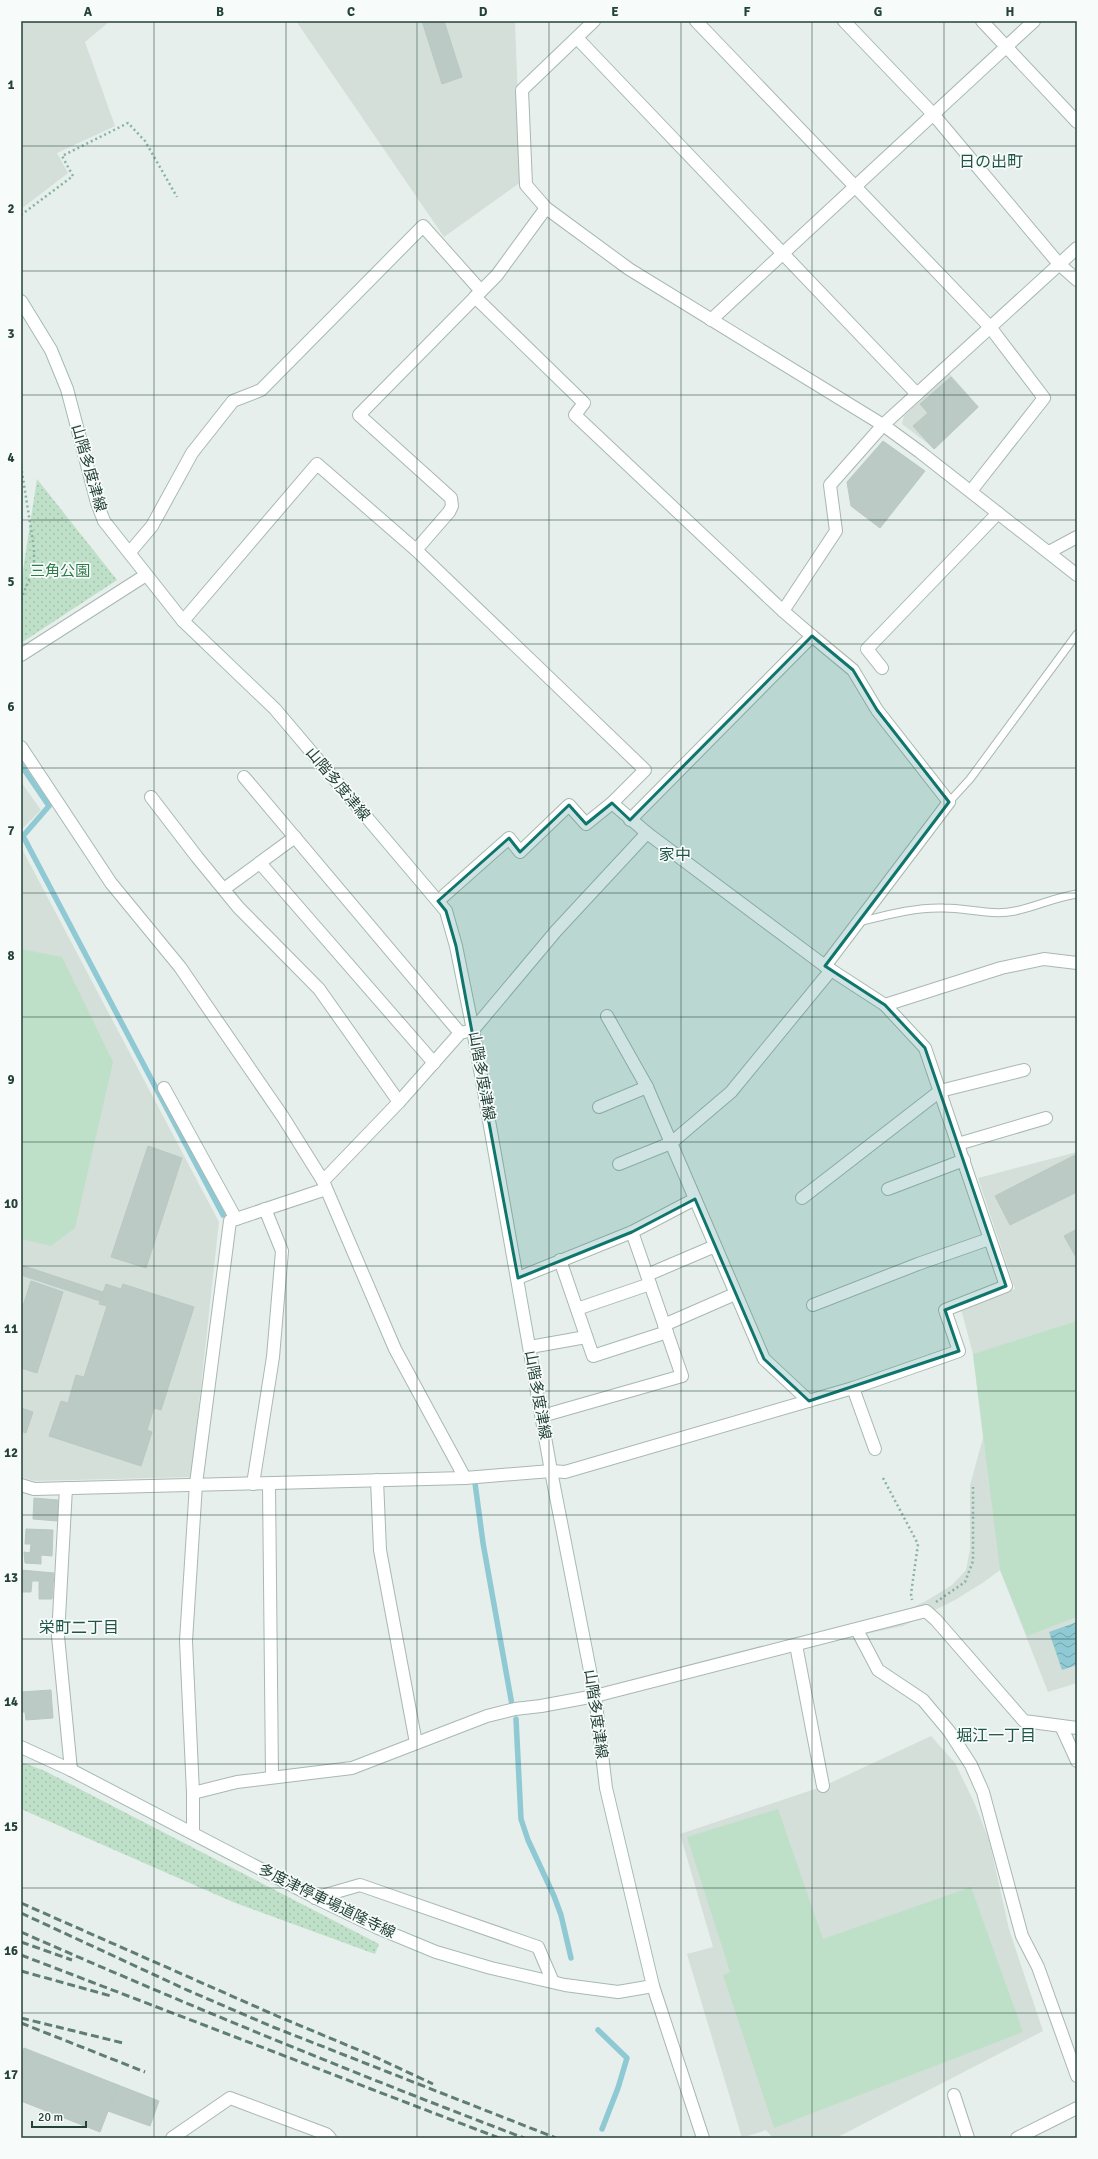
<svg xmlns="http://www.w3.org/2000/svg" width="1098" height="2159" viewBox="0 0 1098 2159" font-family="Signika,'Noto Sans JP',sans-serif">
  <defs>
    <pattern id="grass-dots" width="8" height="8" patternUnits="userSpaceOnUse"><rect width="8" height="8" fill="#bfe0c8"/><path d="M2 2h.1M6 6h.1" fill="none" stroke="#a4c1ad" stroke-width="1.8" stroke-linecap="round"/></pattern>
    <pattern id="water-waves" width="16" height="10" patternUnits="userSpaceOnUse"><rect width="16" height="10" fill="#8ec9d4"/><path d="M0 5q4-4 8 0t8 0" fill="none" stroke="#74a5ad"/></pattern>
  </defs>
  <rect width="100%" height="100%" fill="#e6efeb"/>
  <g fill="#d4dfda">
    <path d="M21,21H110L85,42L115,126L57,153L68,173L21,209Z"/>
    <path d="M296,21H515L521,182L444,237Z"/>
    <path d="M949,373L979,407L935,449L902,424L904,416Z"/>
    <path d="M21,782L41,810L21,830Z"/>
    <path d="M21,847L219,1222L191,1477L34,1481L21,1477Z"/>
    <path d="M1077,1152V1683L1048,1692L1000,1570L984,1582L955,1600L903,1626L801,1648L826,1785L931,1736L955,1763L974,1802L989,1840L1009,1929L1043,2031L836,2138H773L766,2130L742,2138L687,1954L713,1947L680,1834L818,1788L791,1638L853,1626L898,1614L926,1601L952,1585L966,1570L970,1549V1485L983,1438L973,1354L961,1309L1015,1289L978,1178Z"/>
  </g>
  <g fill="url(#grass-dots)">
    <path d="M37,479L117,580L21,643V583Z"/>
    <path d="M21,1762L45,1771L379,1944L375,1954L233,1902L21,1809Z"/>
  </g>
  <g fill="#bfe0c8">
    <path d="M21,949L62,957L113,1062L75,1228L51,1246L21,1239Z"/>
    <path d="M1077,1321V1617L1027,1636L1000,1570L973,1354Z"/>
    <path d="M778,1809L823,1939L971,1887L1023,2032L774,2128L723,1975L730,1972L687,1837Z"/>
  </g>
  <path fill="url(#water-waves)" d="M1077,1622V1665L1062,1670L1049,1632Z"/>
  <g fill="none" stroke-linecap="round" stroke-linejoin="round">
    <g stroke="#8ec9d4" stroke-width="5.5">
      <path d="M21,765L49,806L23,836L223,1215"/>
      <path d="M475,1483L483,1543L512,1705"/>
      <path d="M516,1719L521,1819L528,1840L554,1896L561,1915L571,1958"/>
      <path d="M598,2030L627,2058L618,2088L602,2129"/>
    </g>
  </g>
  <g fill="#bbcac4" stroke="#b8c9c2">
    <path d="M422,21H444L462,77L442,84Z"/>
    <path d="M951,377L978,407L934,449L913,426L928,413L920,404Z"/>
    <path d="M883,441L925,471L880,528L851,506L847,482Z"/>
    <path d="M148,1146L182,1158L146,1268L111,1257Z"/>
    <path d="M1077,1154V1192L1010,1225L995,1196Z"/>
    <path d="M1077,1229V1259L1064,1236Z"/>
    <path d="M21,1265L103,1292L100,1301L21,1275Z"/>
    <path d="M31,1281L63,1292L37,1373L21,1368V1312Z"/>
    <path d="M106,1284L121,1289L123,1284L194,1307L161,1410L154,1408L147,1430L152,1432L141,1466L49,1436L61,1401L68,1403L76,1375L84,1377L107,1306L99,1304Z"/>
    <path d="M21,1408L33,1412L26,1433L21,1431Z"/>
    <path d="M34,1498L58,1500L57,1521L33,1519Z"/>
    <path d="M26,1529L53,1530L52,1556L41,1555V1564L25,1563L24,1552L30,1553L31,1544H25Z"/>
    <path d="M21,1570L54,1573L52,1599H39V1581H32L31,1592H21Z"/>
    <path d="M51,1690L53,1718L26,1720L25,1712H21V1692Z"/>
    <path d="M24,2048L118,2085L100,2132L21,2101V2055Z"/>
    <path d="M118,2085L159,2101L150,2126L108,2111Z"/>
  </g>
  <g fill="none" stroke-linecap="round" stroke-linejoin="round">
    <defs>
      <g id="service">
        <path d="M949,802L970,779L1077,634"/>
        <path d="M859,922C887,915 915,907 944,908C967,908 992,916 1015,911C1036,907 1055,897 1077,894"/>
      </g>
      <g id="minor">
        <path d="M696,21L990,327L1044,398L971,491"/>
        <path d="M844,21L933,114L1059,264L1077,280"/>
        <path d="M982,21L1077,122"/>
        <path d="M577,38L917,394"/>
        <path d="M546,208L526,185L522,90L594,21"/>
        <path d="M475,297L584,403L575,415L783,611"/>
        <path d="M711,320L1034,21"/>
        <path d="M416,550L449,512L452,506L451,498L359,415L497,275L546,208L629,269L883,425L920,452L1077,575"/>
        <path d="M130,552L152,526L192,453L233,401L261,390L423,226L481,291"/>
        <path d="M1049,552L1077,537"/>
        <path d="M812,636L853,670L877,710L949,802L825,966"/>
        <path d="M21,655L146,575"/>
        <path d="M882,668L867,649L998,513"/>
        <path d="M21,747L111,883L180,967L283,1117L323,1181"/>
        <path d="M244,777L460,1033"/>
        <path d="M151,797L197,857L238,907L319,989L399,1102"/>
        <path d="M630,820L812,636L783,611L836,531L830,485L883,425L1077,248"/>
        <path d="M260,863L434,1063"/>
        <path d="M224,889L295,837"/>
        <path d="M438,901L509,838L520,852L569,805L586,824L612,803"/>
        <path d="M885,1005L1001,968L1044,959L1077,963"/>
        <path d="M607,1016L647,1087L764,1359L809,1401"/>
        <path d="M164,1088L236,1219"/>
        <path d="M599,1107L647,1087"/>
        <path d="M958,1144L1046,1118"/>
        <path d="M619,1164L671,1143L731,1092L831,970"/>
        <path d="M888,1189L964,1160"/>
        <path d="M802,1198L940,1091L1024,1070"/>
        <path d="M560,1260L593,1356L667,1332"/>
        <path d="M647,1275L715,1246"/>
        <path d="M518,1278L632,1232L695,1199"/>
        <path d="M813,1305L918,1264L989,1239"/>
        <path d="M577,1309L650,1284"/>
        <path d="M664,1325L735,1294"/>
        <path d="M530,1347L586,1337"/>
        <path d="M853,1388L875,1449"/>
        <path d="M542,1416L682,1376L632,1232"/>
        <path d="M465,1478L395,1349L323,1181L399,1102L460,1033L473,1030L556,931L647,833"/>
        <path d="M377,1480L380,1550L416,1743"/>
        <path d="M253,1484L273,1357L282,1251L265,1209"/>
        <path d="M269,1484L272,1776"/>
        <path d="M21,1485L34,1489L465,1478L551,1471L565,1472L853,1388L959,1351L945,1310L1006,1286L925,1048L885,1005L825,966L647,833L612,803L645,770L416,550L317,464L183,621"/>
        <path d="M66,1488L58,1636L71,1770"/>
        <path d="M857,1630L878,1670L923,1700L949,1731L971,1765L983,1792L1022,1936L1038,1967L1077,2076"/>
        <path d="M796,1645L823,1786"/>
        <path d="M1061,1726L1077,1761"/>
        <path d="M193,1793L237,1782L352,1768L487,1716L515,1709L541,1706L595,1696L926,1611L936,1620L1024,1721L1077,1728"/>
        <path d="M193,1833V1793L186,1641L196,1484L230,1221L326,1189"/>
        <path d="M315,1898L360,1885L538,1947L553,1982"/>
        <path d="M954,2095L968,2138"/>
        <path d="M172,2138L230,2098L326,2134L330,2138"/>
        <path d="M1017,2138L1077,2108"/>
      </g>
      <path id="tertiary" d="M653,1986L703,2138"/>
      <path id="secondary" d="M21,301L51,350L67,389L97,503L104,521L183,621L275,709L446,911L456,946L473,1030L551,1471L595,1696L606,1788L653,1986L618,1992L565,1985L491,1968L436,1952L378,1928L322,1901L71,1770L21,1747"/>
    </defs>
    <use href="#service" stroke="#a8b8b2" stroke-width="9"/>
    <use href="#minor" stroke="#a8b8b2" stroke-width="14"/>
    <use href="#tertiary" stroke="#a8b8b2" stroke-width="14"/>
    <use href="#secondary" stroke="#a4bbb3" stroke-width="14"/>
    <g stroke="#86b3a5" stroke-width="2.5" stroke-dasharray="2 3" stroke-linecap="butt">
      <path d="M21,215L73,176L62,156L128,123L145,141L177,197"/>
      <path d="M21,466L34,548V567L21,600"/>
      <path d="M883,1478L918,1544L911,1594L912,1600"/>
      <path d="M936,1602L965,1582L973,1561V1487"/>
    </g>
    <use href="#service" stroke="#fff" stroke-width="7"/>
    <use href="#minor" stroke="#fff" stroke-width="12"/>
    <use href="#tertiary" stroke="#fff" stroke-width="12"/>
    <use href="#secondary" stroke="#fff" stroke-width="12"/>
    <g stroke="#5f7d75" stroke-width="3" stroke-dasharray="8 4" stroke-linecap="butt">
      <path d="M21,1903L277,2016L373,2056L433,2084"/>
      <path d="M21,1913L187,1990L273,2027L556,2138"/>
      <path d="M21,1932C187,2005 355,2074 524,2138"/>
      <path d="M21,1942L72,1960"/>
      <path d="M21,1955L499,2138"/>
      <path d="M21,1971L111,1996"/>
      <path d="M21,2018L123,2043"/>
      <path d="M21,2023L145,2072"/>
    </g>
  </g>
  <path fill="#0f766e" fill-opacity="0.2" stroke="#0f766e" stroke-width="3" stroke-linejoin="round" d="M812,636L853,670L877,710L949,802L825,966L885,1005L925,1048L1006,1286L945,1310L959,1351L809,1401L764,1359L695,1199L632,1232L518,1278L456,946L446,911L438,901L509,838L520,852L569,805L586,824L612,803L630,820Z"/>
  <path fill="none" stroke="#24423a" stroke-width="1" stroke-opacity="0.55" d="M154,21V2138M286,21V2138M417,21V2138M549,21V2138M681,21V2138M812,21V2138M944,21V2138M21,146H1077M21,271H1077M21,395H1077M21,520H1077M21,644H1077M21,768H1077M21,893H1077M21,1017H1077M21,1142H1077M21,1266H1077M21,1391H1077M21,1515H1077M21,1639H1077M21,1764H1077M21,1888H1077M21,2013H1077"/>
  <g text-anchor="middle" stroke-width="3.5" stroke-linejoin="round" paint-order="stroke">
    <g font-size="15" fill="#24423a" stroke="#f7fbf9">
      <text transform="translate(89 468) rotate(74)" y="5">山階多度津線</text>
      <text transform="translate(338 784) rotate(50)" y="5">山階多度津線</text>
      <text transform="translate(482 1076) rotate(80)" y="5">山階多度津線</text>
      <text transform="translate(538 1395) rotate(80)" y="5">山階多度津線</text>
      <text transform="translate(596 1714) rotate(82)" y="5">山階多度津線</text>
      <text transform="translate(327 1901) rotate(26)" y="5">多度津停車場道隆寺線</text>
    </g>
    <g font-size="15" fill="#2d7a4b" stroke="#f7fbf9">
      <text x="60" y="576">三角公園</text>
    </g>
    <g font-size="16" fill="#1f5548" stroke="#f7fbf9">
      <text x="991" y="167">日の出町</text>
      <text x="675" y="860">家中</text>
      <text x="79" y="1633">栄町二丁目</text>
      <text x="996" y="1741">堀江一丁目</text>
    </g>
  </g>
  <rect width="1098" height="2159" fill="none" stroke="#f7fbf9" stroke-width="44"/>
  <path d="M32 2121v6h54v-6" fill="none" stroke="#24423a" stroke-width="2"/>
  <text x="38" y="2121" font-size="12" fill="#24423a" stroke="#f7fbf9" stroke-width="3" paint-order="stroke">20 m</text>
  <rect x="22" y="22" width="1054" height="2115" fill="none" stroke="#24423a" stroke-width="1.5"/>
  <g font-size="13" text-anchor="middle" font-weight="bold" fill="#24423a">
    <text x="88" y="16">A</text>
    <text x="220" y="16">B</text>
    <text x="351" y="16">C</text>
    <text x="483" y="16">D</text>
    <text x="615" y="16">E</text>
    <text x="747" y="16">F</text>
    <text x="878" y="16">G</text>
    <text x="1010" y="16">H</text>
    <text x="11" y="89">1</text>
    <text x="11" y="213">2</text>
    <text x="11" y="338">3</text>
    <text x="11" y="462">4</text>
    <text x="11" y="586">5</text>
    <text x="11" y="711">6</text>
    <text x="11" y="835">7</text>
    <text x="11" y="960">8</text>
    <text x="11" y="1084">9</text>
    <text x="11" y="1208">10</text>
    <text x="11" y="1333">11</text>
    <text x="11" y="1457">12</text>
    <text x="11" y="1582">13</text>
    <text x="11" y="1706">14</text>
    <text x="11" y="1831">15</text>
    <text x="11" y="1955">16</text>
    <text x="11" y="2079">17</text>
  </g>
</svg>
